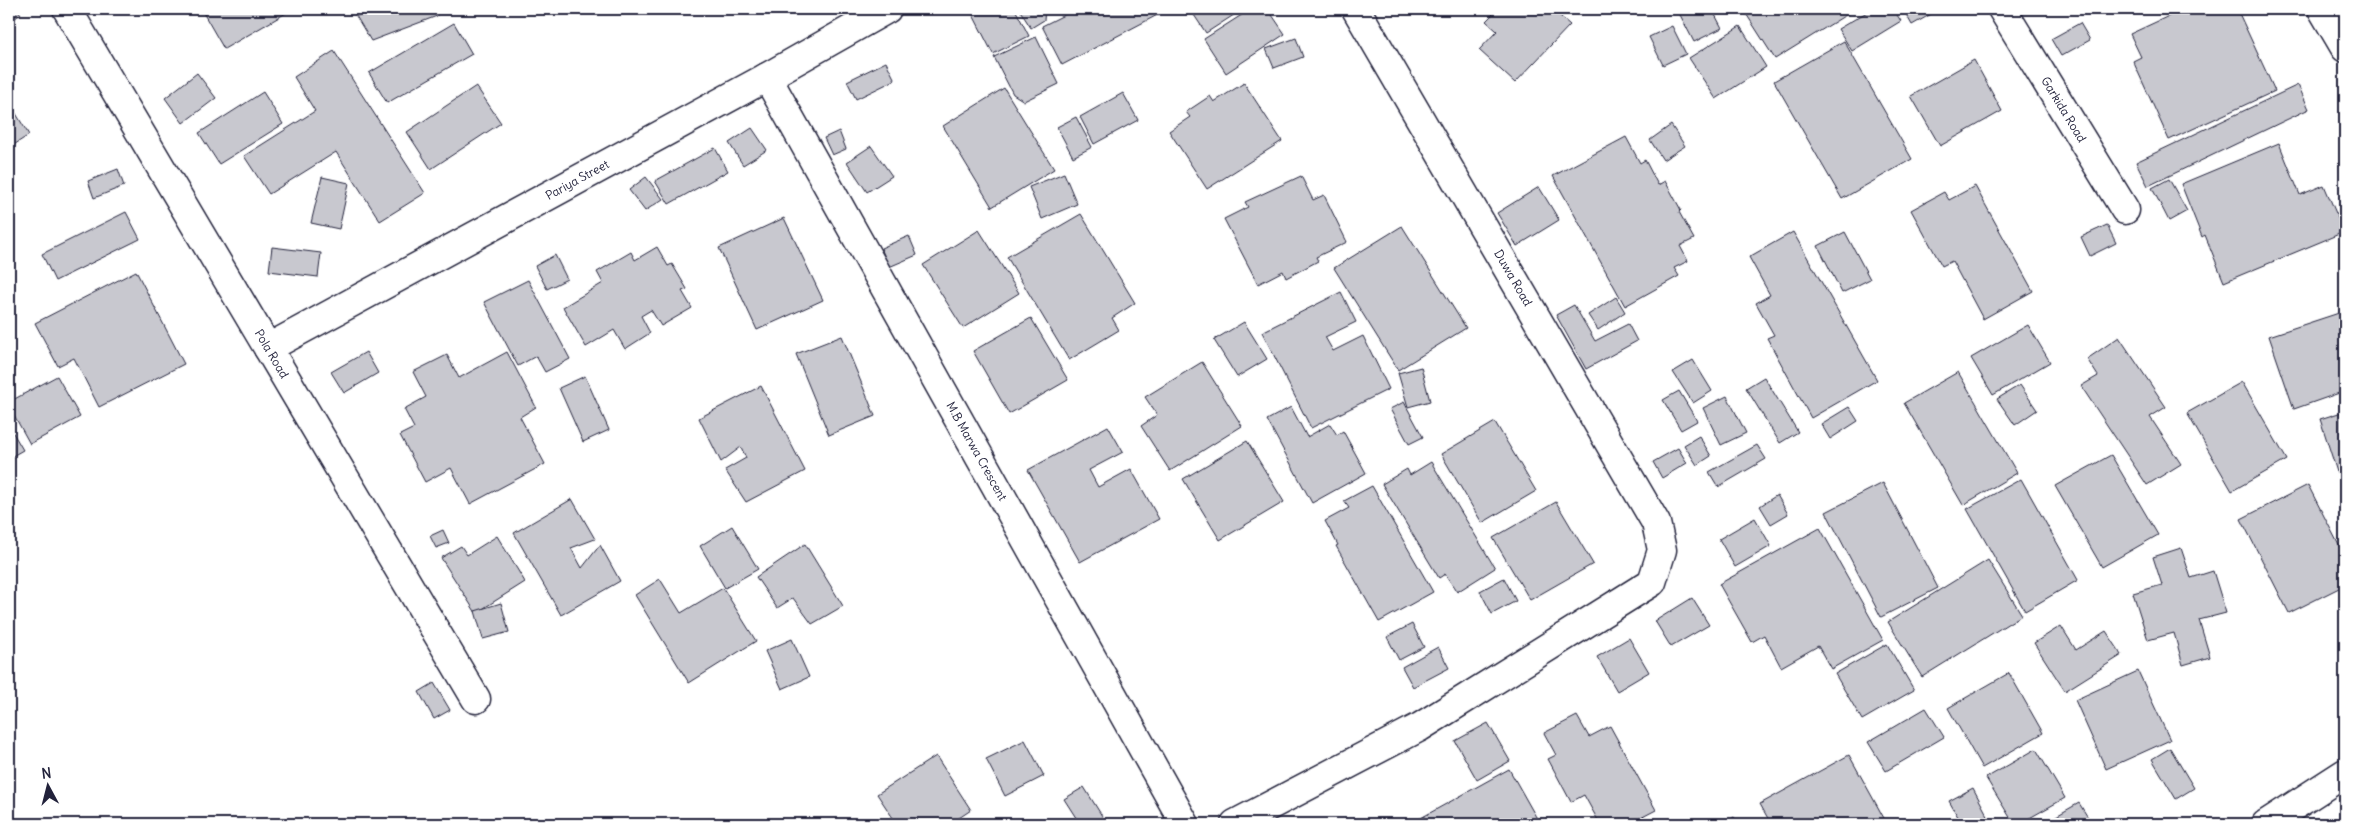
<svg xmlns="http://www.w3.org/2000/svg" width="2354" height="833" viewBox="0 0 2354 833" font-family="Delius,sans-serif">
  <rect width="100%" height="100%" fill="#fff"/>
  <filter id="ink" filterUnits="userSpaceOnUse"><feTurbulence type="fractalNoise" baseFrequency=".02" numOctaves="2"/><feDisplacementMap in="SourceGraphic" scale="10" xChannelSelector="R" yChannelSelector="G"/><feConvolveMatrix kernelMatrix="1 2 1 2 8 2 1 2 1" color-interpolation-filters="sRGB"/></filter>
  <g filter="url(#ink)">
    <g fill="#c8c8cf" stroke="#22223b">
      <path d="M9,9H17L21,14L9,22Z"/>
      <path d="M201,9H293L224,49Z"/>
      <path d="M373,9H434L437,16L371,41L356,16Z"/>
      <path d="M970,9H1015L1029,36L993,54Z"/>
      <path d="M1019,9H1045L1044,20L1031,28Z"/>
      <path d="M1076,9H1164L1165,11L1062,65L1042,26Z"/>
      <path d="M1190,9H1243L1206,33Z"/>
      <path d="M1251,9H1268L1285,34L1226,73L1204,39Z"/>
      <path d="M1498,9H1567L1560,16L1570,25L1515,83L1479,50L1497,31L1486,21Z"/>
      <path d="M1677,9H1712L1722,28L1694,42Z"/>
      <path d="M1743,9H1846L1849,13L1775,59Z"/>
      <path d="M1872,9H1893L1901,21L1852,51L1838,29Z"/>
      <path d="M1903,9H1940L1912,25Z"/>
      <path d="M2184,9H2237L2275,91L2169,140L2133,61L2141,57L2130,34Z"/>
      <path d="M454,23L472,54L387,103L369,73Z"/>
      <path d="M2080,23L2090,40L2061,56L2051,39Z"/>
      <path d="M1672,26L1686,54L1663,65L1649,37Z"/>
      <path d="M1740,26L1766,67L1716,99L1689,58Z"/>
      <path d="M1036,37L1059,84L1024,101L1013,94L994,57Z"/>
      <path d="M1296,38L1303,57L1274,68L1266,49Z"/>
      <path d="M1844,41L1912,159L1842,199L1774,81Z"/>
      <path d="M334,51L425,193L380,221L336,152L269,194L244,156L315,111L294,77Z"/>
      <path d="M1974,60L2002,111L1940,146L1911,96Z"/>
      <path d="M886,62L895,80L856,99L847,81Z"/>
      <path d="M197,73L216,98L183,123L165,98Z"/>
      <path d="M1244,83L1282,141L1207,189L1169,131L1190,117L1186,112L1210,96L1214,102Z"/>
      <path d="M2298,85L2309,109L2148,186L2136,162Z"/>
      <path d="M476,86L501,123L431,169L407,132Z"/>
      <path d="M1004,88L1054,169L992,207L943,126Z"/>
      <path d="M263,92L283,124L219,164L199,133Z"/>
      <path d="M1123,93L1138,120L1094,144L1080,117Z"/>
      <path d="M9,102L29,135L9,148Z"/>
      <path d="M1076,117L1092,147L1073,157L1057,127Z"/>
      <path d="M1671,125L1685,146L1663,160L1650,140Z"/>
      <path d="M752,128L767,150L743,165L729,143Z"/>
      <path d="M839,131L846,149L832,155L824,138Z"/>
      <path d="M1626,137L1640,163L1645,160L1658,185L1665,181L1681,210L1679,212L1694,239L1680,246L1688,261L1674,268L1679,276L1625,306L1553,176Z"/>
      <path d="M2279,143L2300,195L2324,185L2344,232L2224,282L2205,235L2202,237L2181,184Z"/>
      <path d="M871,146L892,176L867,192L847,162Z"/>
      <path d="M715,148L728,171L669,204L655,181Z"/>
      <path d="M118,169L124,186L94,198L88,181Z"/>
      <path d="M1064,173L1077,204L1042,219L1029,187Z"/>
      <path d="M1301,176L1313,200L1324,195L1347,242L1316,257L1318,261L1286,278L1283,271L1258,284L1224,219L1248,207L1245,202Z"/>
      <path d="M322,177L349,183L339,229L311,223Z"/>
      <path d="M646,177L663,199L645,211L629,190Z"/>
      <path d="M2169,179L2187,211L2169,221L2152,188Z"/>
      <path d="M1975,186L2033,291L1983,319L1952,261L1942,266L1911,210L1944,192L1949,200Z"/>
      <path d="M1539,187L1559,220L1517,246L1497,213Z"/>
      <path d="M126,212L140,239L55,281L42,254Z"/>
      <path d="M1081,214L1135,303L1112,318L1119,330L1069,360L1007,257Z"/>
      <path d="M784,218L823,300L757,330L719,248Z"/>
      <path d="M2107,225L2116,243L2090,256L2081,237Z"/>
      <path d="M1402,226L1466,328L1398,370L1334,268Z"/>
      <path d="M979,230L1019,293L963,328L923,265Z"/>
      <path d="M1793,232L1877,380L1811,418L1767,338L1774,335L1756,303L1770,295L1749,257Z"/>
      <path d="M1845,232L1870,279L1842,293L1818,246Z"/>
      <path d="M909,236L917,255L889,267L881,248Z"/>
      <path d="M272,247L321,253L318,277L269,271Z"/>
      <path d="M657,247L668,266L672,264L687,289L682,291L692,308L661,326L651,310L641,316L650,333L625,349L614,330L586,347L563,307L603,283L597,272L631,252L635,260Z"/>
      <path d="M555,255L567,279L547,289L535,266Z"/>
      <path d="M136,271L184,364L99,407L74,358L58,366L35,323Z"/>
      <path d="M528,280L570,359L545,372L536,356L518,366L484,302Z"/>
      <path d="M1341,292L1356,322L1325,337L1333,351L1363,336L1389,389L1311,428L1262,332Z"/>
      <path d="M1616,297L1625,312L1598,330L1588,315Z"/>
      <path d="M1574,305L1595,341L1628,324L1637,341L1586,369L1556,315Z"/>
      <path d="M2345,311V391L2294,409L2269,336Z"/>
      <path d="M1031,318L1068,380L1009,414L973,351Z"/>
      <path d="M1244,322L1267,359L1237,377L1214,340Z"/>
      <path d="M2028,325L2050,362L1993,395L1971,358Z"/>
      <path d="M842,336L875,416L829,435L796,354Z"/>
      <path d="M2119,337L2166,407L2150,417L2181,464L2147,485L2081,386L2098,376L2087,359Z"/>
      <path d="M366,352L378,373L344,393L331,372Z"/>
      <path d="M507,352L536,407L520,417L545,464L470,504L451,468L425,482L400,435L414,428L404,409L426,397L413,372L447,355L459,378Z"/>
      <path d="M1693,360L1712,391L1693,403L1673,372Z"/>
      <path d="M1202,362L1242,426L1170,471L1141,426L1157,415L1145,397Z"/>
      <path d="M1421,367L1430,401L1408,407L1398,373Z"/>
      <path d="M1958,372L2017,473L1963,505L1904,403Z"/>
      <path d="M57,376L80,417L30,444L9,406V402Z"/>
      <path d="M585,376L609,430L583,442L559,388Z"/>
      <path d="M1764,377L1798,432L1780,443L1746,388Z"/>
      <path d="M2242,382L2287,460L2232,491L2187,413Z"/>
      <path d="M2020,385L2037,410L2015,425L1997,399Z"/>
      <path d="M761,386L805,471L746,502L725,470L746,458L741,447L721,462L699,418Z"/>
      <path d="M1679,391L1697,421L1681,430L1663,400Z"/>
      <path d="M1727,396L1746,433L1721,445L1703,408Z"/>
      <path d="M1404,402L1423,437L1409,444L1390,409Z"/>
      <path d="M1291,407L1307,437L1330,424L1337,435L1343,431L1366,473L1312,503L1267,420Z"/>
      <path d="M1849,407L1858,421L1830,439L1821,424Z"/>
      <path d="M2345,411V497L2320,419Z"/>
      <path d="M1495,422L1536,491L1482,523L1441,454Z"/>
      <path d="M9,426L23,450L9,458Z"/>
      <path d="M1108,426L1123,452L1089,470L1098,487L1131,469L1159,519L1080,562L1028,470Z"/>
      <path d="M1699,436L1711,456L1697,465L1684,445Z"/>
      <path d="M1247,441L1284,502L1220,540L1183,479Z"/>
      <path d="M1757,445L1766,459L1718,487L1709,472Z"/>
      <path d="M1678,448L1687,463L1662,478L1653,462Z"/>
      <path d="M2111,455L2158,535L2102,567L2055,486Z"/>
      <path d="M1431,462L1495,568L1457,592L1445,574L1439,578L1382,484L1407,469L1410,475Z"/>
      <path d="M2021,479L2078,580L2025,611L1967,509Z"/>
      <path d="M1883,483L1938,588L1881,617L1826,512Z"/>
      <path d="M2308,485L2345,557V585L2289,613L2241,519Z"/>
      <path d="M1372,486L1433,592L1379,622L1336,546L1338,545L1325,521L1349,508L1344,501Z"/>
      <path d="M1777,495L1788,514L1771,524L1760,506Z"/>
      <path d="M572,499L595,539L571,548L582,568L600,545L620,581L561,615L514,533Z"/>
      <path d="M1556,502L1593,564L1530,600L1493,538Z"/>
      <path d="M1755,518L1771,546L1735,567L1719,539Z"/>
      <path d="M732,526L758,569L725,588L700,546Z"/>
      <path d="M1820,528L1883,640L1831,669L1818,646L1781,667L1764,635L1752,642L1719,584Z"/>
      <path d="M443,530L449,543L436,548L430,536Z"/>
      <path d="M497,536L525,582L476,613L441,558L461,546L467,555Z"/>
      <path d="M805,544L843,606L812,624L793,598L777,608L756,577Z"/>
      <path d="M2181,548L2191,578L2213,571L2226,613L2199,620L2210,657L2183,665L2174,633L2148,640L2133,593L2162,585L2153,557Z"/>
      <path d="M1988,560L2022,615L1922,677L1888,622Z"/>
      <path d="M1504,578L1516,601L1492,614L1480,591Z"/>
      <path d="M660,579L681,613L723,588L756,641L689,683L635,595Z"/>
      <path d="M1692,598L1709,625L1671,647L1655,621Z"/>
      <path d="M501,603L509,632L483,639L475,611Z"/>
      <path d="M1412,624L1424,647L1399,660L1387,637Z"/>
      <path d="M2061,626L2076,650L2106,631L2122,655L2065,691L2034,643Z"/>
      <path d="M1629,638L1649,672L1617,691L1597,657Z"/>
      <path d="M792,639L809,677L782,689L765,651Z"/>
      <path d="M1887,644L1914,690L1862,720L1835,674Z"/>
      <path d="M1438,647L1449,668L1413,687L1402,667Z"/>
      <path d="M2138,671L2170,740L2106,769L2075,700Z"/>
      <path d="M2009,673L2043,733L1982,768L1948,708Z"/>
      <path d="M434,683L450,710L434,719L419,692Z"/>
      <path d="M1926,708L1944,737L1886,771L1868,742Z"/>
      <path d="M1577,716L1589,737L1610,726L1656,810L1629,824H1600L1584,795L1571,802L1548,759L1556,755L1544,733Z"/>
      <path d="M1488,723L1510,761L1477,780L1455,741Z"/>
      <path d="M1025,740L1044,776L1005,796L986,759Z"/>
      <path d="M2170,748L2194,788L2176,799L2152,759Z"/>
      <path d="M2036,749L2065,798L2019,824H2014L1986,778Z"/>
      <path d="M1849,755L1885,820L1878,824H1771L1760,804Z"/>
      <path d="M936,756L971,810L950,824H897L877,794Z"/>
      <path d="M1509,769L1540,824H1422L1419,819Z"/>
      <path d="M1084,787L1107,824H1080L1064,799Z"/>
      <path d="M1973,788L1992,824H1962L1949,801Z"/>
      <path d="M2079,803L2092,824H2042Z"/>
      <path d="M1734,817L1738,824H1723Z"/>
    </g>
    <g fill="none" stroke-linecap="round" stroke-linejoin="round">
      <defs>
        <g id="minor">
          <path id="s1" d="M67,9L476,699"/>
          <path id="s2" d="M2002,9L2125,210"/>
          <path d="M2322,9L2345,48"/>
          <path id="s3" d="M767,77L1185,824"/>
          <path id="s4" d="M268,348L767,77L887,9"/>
          <path d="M1235,824L1420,727L1652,582L1662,550L1656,523L1356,9"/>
          <path d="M2266,824L2345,773"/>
        </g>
      </defs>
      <use href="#minor" stroke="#22223b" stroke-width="31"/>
      <use href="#minor" stroke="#fff" stroke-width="28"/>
    </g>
  </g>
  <g text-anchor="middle" stroke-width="4.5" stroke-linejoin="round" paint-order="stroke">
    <g font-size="12" fill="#22223b" stroke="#fff">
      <text dy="4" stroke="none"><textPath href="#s2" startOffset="118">Garkida Road</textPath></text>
      <text dy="4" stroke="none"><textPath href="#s4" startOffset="352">Pariya Street</textPath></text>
      <text transform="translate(1513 278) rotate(60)" y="4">Duwa Road</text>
      <text dy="4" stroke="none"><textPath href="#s1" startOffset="401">Pola Road</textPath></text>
      <text dy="4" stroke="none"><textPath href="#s3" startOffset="429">M.B Marwa Crescent</textPath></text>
    </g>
  </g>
  <rect width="2354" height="833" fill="none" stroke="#fff" stroke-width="30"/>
  <rect x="15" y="15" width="2324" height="803" fill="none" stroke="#22223b" stroke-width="2" filter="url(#ink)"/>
  <g transform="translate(48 786) rotate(353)" stroke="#ffffff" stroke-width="4" paint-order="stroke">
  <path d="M0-4L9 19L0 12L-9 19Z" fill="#22223b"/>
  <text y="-8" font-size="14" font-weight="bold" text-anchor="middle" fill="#22223b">N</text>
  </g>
</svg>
